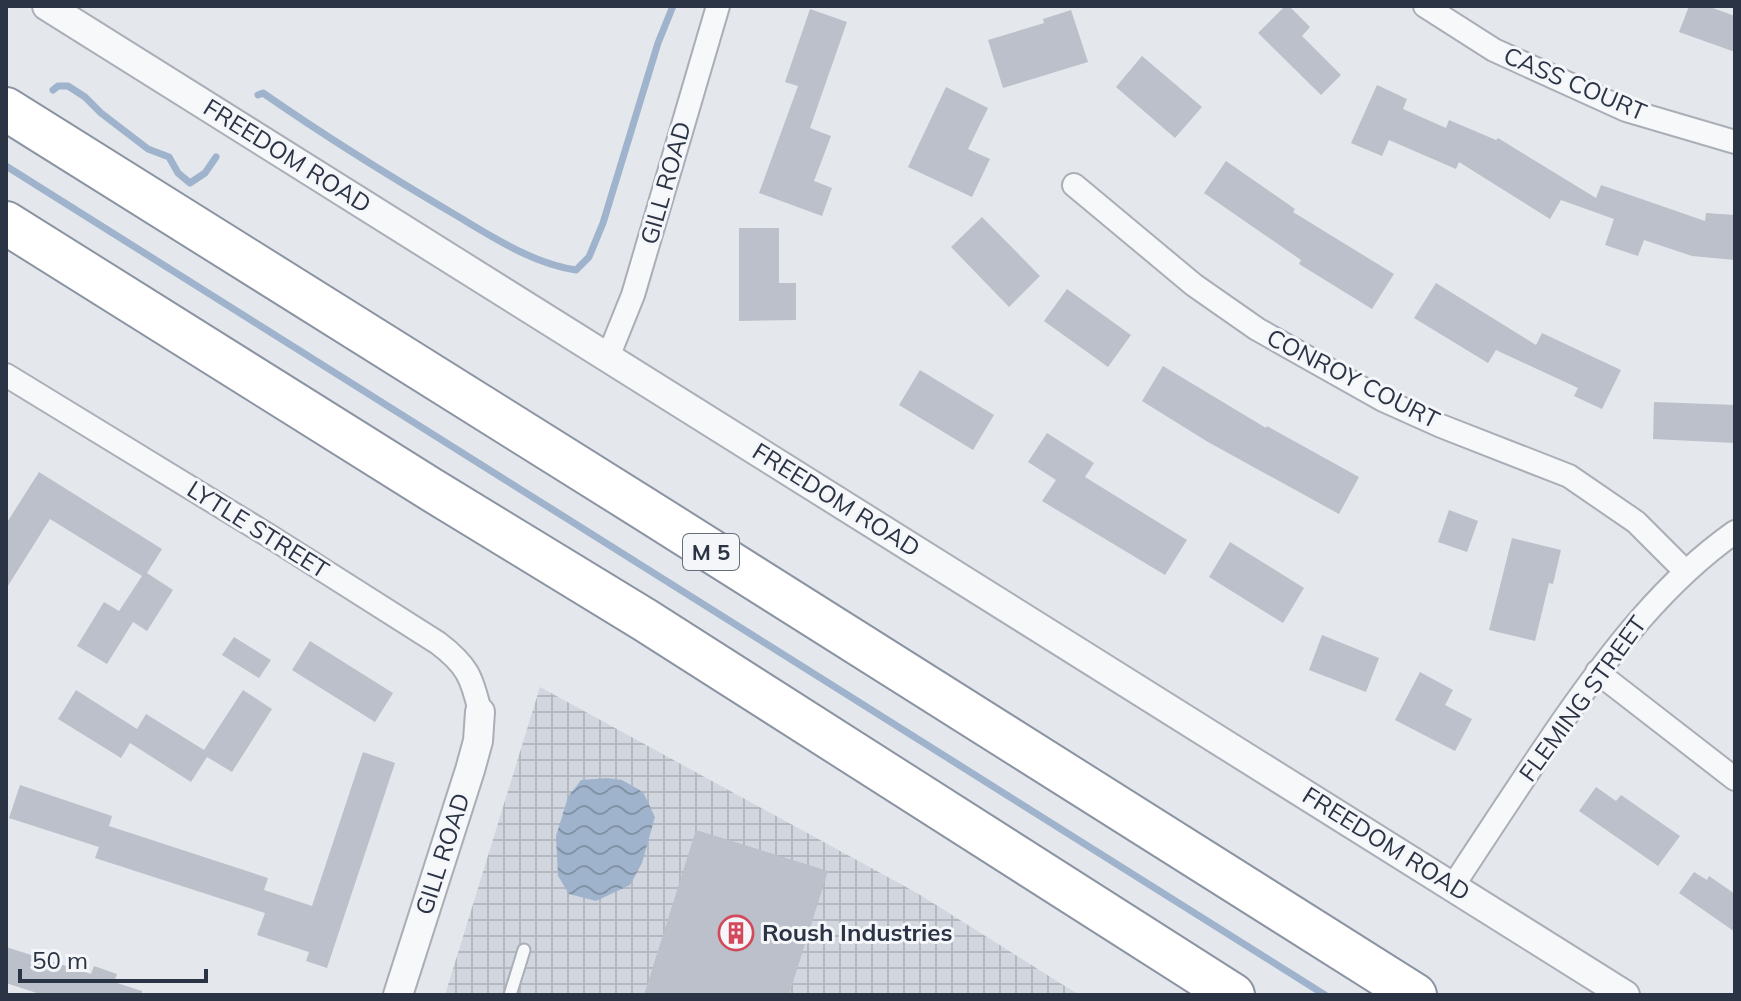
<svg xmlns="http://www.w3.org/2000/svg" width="1741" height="1001" font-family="Mulish,sans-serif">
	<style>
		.industrial { fill: url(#industrial-grid) }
		.water { fill: url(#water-waves) }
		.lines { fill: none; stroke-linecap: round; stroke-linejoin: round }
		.stream { stroke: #9fb4cc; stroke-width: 7 }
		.building { fill: #bbc0ca }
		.service-casing { stroke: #a9aeb7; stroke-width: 15 }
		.minor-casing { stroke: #a9aeb7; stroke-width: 26 }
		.tertiary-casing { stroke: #a9aeb7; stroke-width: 32 }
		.motorway-casing { stroke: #8b94a3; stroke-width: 46 }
		.service { stroke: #f7f8fa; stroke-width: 11 }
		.minor { stroke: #f7f8fa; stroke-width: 22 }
		.tertiary { stroke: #f7f8fa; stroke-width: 28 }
		.motorway { stroke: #fff; stroke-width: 42 }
		.labels { text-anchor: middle; stroke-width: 6; stroke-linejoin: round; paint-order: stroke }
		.shield { fill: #f4f6f9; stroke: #676e7b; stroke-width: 2 }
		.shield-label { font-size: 22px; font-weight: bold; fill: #2b3445 }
		.street-label { font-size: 24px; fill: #2b3445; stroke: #f4f6f9 }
		.poi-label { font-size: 24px; font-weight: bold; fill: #2b3445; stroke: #f4f6f9; text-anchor: start }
	</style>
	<defs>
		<pattern id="industrial-grid" width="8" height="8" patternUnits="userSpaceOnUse" patternTransform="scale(2)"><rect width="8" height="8" fill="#d2d6de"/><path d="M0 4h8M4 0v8" fill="none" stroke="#b4b8c0"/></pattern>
		<pattern id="water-waves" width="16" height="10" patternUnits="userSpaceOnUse" patternTransform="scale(2)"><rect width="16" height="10" fill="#9fb4cc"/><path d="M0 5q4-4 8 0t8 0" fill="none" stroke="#8293a7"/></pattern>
	</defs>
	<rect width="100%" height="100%" fill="#e4e7ec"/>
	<path class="industrial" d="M540,687l377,206 162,102h-634z"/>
	<path class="water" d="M607,778l15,2 21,12 12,25 -13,46 -12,22 -34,16 -27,-7 -11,-18 -2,-40 12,-39 13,-17z"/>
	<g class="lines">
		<path class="stream" d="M53,90l5,-4h10l17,11 16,16 47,36 21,8 9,16 12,10 15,-10 11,-16
			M258,95l5,-2c62,43 126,83 191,121 39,23 77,49 122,56l13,-13 14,-34 55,-180 15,-37
			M6,166l1319,829"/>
	</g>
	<path class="building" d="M1285,6h4l21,21 -8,9 39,39 -20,20 -63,-62z
		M1689,6h18l28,10v36l-56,-20z
		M810,9l37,13 -37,106 21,8 -17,45 18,7 -10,28 -63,-23 39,-107 -13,-4z
		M1071,10l17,52 -85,26 -15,-48 56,-17 -1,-4z
		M1142,56l60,51 -27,31 -59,-51z
		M1377,85l30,14 -4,10 43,19 3,-8 47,20 2,-2 98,60 5,-13 104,36 1,-8 29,2v45l-43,-4 -48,-16 -6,16 -33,-11 9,-26 -53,-19 -11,19 -91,-57 -3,7 -67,-29 -7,16 -31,-13z
		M946,87l42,21 -20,41 22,10 -18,38 -64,-30z
		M1226,161l69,48 -2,3 101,62 -22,35 -73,-45 2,-4 -97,-67z
		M982,217l58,59 -31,31 -58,-60z
		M739,228h40v55h17v37l-57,1z
		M1436,283l100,62 6,-12 79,37 -19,39 -28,-13 4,-8 -82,-38 -8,13 -74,-45z
		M1067,289l64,46 -23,32 -64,-46z
		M1163,366l103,62 1,-2 92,51 -20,37 -131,-72 -66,-41z
		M920,370l74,45 -21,35 -74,-45z
		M1654,402l81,3v38l-82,-4z
		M1047,433l47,30 -9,14 102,63 -22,35 -123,-74 14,-21 -28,-18z
		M39,472l123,77 -15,24 26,17 -26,41 -14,-9 -26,42 -30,-18 27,-44 15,9 23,-35 -92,-57 -44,70v-65z
		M1449,510l29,11 -11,31 -29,-10z
		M1512,538l49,12 -8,34 -4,-1 -14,58 -46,-11z
		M1230,542l74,46 -21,35 -74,-46z
		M1322,635l57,23 -13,34 -57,-22z
		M234,637l37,23 -12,18 -37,-23z
		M310,641l83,52 -18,29 -83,-52z
		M1420,672l33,18 -8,15 27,14 -17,32 -60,-31z
		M76,690l61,39 9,-15 58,36 39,-60 29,19 -40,63 -25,-15 -16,25 -61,-39 -9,15 -63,-39z
		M363,752l32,11 -68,205 -21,-7 3,-9 -52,-17 8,-22 -170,-55 4,-11 -90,-29 11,-33 92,31 -3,10 159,52 -4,12 48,16z
		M1596,787l20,14 5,-6 59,41 -22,30 -79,-55z
		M696,830l132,41 -39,124h-145z
		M1694,872l13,8 2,-4 26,18v38l-56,-39z
		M6,947l85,27 3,-8 23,8 -3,8 28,9v4h-99l-37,-12z"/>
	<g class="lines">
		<g class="service-casing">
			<path id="service" d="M510,995l14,-45"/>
		</g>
		<g class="minor-casing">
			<path id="minor" d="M1425,6l69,44 132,60 109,32
				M1074,185l120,100 63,44 126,71 58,26 128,50 67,46 50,50
				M608,357l25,-62 85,-289
				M6,375l265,162 167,106c29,22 34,34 42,69
				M1597,672l138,107
				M1453,886c36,-55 72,-110 109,-164 49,-70 102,-140 173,-190"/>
		</g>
		<g class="tertiary-casing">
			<path id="tertiary" d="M47,6l1578,989
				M398,995l72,-225 8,-29 2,-29"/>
		</g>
		<g class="motorway-casing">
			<path id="motorway" d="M6,109c471,293 940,590 1409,886
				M6,223l426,267 213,130 588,375"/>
		</g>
		<use href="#service" class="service"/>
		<use href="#minor" class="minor"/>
		<use href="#tertiary" class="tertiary"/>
		<use href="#motorway" class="motorway"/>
	</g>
	<defs>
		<g id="building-ring" transform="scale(1.8)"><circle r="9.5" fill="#f4f6f9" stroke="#d1495b" stroke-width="1.5"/><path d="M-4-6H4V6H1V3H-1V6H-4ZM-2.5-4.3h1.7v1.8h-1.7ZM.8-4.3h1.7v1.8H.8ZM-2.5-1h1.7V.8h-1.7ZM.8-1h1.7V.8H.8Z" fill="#d1495b"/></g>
	</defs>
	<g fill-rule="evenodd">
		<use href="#building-ring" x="736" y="933"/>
	</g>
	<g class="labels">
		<rect class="shield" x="683" y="534" width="56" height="36" rx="6"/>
		<g class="shield-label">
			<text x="711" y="560">M 5</text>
		</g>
		<g class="street-label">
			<text transform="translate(1575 84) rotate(23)" y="8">CASS COURT</text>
			<text transform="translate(287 156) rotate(32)" y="8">FREEDOM ROAD</text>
			<text transform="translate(666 183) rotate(-74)" y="8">GILL ROAD</text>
			<text transform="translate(1353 379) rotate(27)" y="8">CONROY COURT</text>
			<text transform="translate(836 500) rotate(32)" y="8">FREEDOM ROAD</text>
			<text transform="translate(258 530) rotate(32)" y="8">LYTLE STREET</text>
			<text transform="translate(1583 699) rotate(-54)" y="8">FLEMING STREET</text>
			<text transform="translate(1386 844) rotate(32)" y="8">FREEDOM ROAD</text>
			<text transform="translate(443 854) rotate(-72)" y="8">GILL ROAD</text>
		</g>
		<g class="poi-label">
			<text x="762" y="941">Roush Industries</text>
		</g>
	</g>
	<rect width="1741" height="1001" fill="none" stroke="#2b3445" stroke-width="16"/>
	<path d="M20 969v12h186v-12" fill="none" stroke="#2b3445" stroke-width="4"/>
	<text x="32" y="969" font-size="24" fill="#2b3445" stroke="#f4f6f9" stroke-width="6" paint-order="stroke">50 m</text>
</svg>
